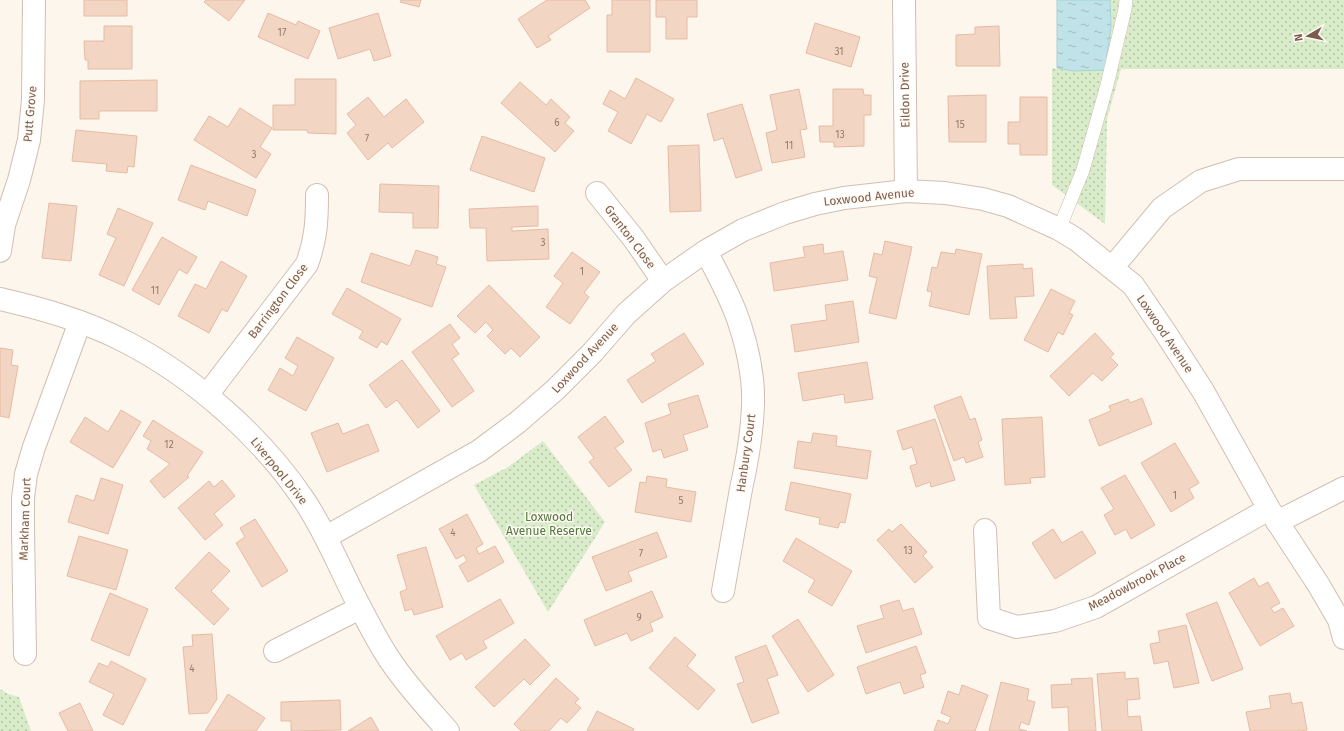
<svg xmlns="http://www.w3.org/2000/svg" width="1344" height="731" font-family="'Fira Sans',sans-serif">
	<style>
		.grass { fill: url(#grass-dots) }
		.water { fill: url(#water-ripples); stroke: #a5d3da }
		.building { fill: #f3d5c3; stroke: #e6bba3 }
		.lines { fill: none; stroke-linecap: round; stroke-linejoin: round }
		.service-casing { stroke: #d1beb0; stroke-width: 14 }
		.minor-casing { stroke: #d1beb0; stroke-width: 24 }
		.service { stroke: #fff; stroke-width: 13 }
		.minor { stroke: #fff; stroke-width: 22 }
		.labels { text-anchor: middle; stroke-width: 3; stroke-linejoin: round; paint-order: stroke }
		.number-label { font-size: 10px; fill: #987a6a }
		.street-label { font-size: 12px; fill: #7a5c4d; stroke: #fffaf3 }
		.park-label { font-size: 12px; fill: #537a41; stroke: #fffaf3 }
	</style>
	<defs>
		<pattern id="grass-dots" width="8" height="8" patternUnits="userSpaceOnUse"><rect width="8" height="8" fill="#d8ecc9"/><path d="M2 2h.1M6 6h.1" fill="none" stroke="#b4c2a5" stroke-width="1.8" stroke-linecap="round"/></pattern>
		<pattern id="water-ripples" width="26" height="14" patternUnits="userSpaceOnUse"><rect width="26" height="14" fill="#bfe3e8"/><path d="M2 4q2-2 4 0t4 0M15 11q2-2 4 0t4 0" fill="none" stroke="#a0bbbe"/></pattern>
	</defs>
	<rect width="100%" height="100%" fill="#fdf6ec"/>
	<path class="grass" d="M1110,0h234v69h-223l-14,50 -2,105 -53,-39v-117l21,3 38,-45z
		M543,441l62,81 -57,90 -74,-127 34,-18z
		M0,689l8,5 11,3 12,34h-31z"/>
	<path class="water" d="M1057,0h53l1,26 -6,44 -32,1 -16,-3z"/>
	<path class="building" d="M84,0h43v16h-43z
		M206,0h39l-16,21 -25,-19z
		M401,0h20l-2,7 -19,-5z
		M547,0h38l5,8 -42,28 3,4 -14,8 -19,-29z
		M612,0h38v52h-43v-37h5z
		M656,0h41v17h-10v22h-21v-22h-10z
		M268,13l28,12 2,-4 22,10 -12,28 -50,-22z
		M378,13l13,43 -17,5 -4,-12 -32,10 -9,-31z
		M815,23l45,14 -9,30 -45,-14z
		M104,26h28v43h-44v-9h-3l-1,-19h20z
		M999,26l1,40h-44v-31l19,-1v-7z
		M636,78l38,21 -13,23 -14,-8 -16,30 -23,-13 10,-19 -15,-8 7,-14 15,9z
		M295,79h41v55l-28,-1 -1,-3h-34v-25h22z
		M157,80v31h-58v8h-19v-38z
		M520,82l26,23 5,-6 19,18 -5,6 9,8 -19,21 -54,-49z
		M799,89l8,40 -7,1 5,27 -33,6 -6,-30 11,-3 -7,-35z
		M833,89h30l1,6h7v20h-7v31l-30,1v-5h-14l-1,-16h14z
		M986,95v47h-37l-1,-46z
		M368,97l16,20 22,-18 18,23 -32,26 -4,-5 -20,17 -21,-27 9,-8 -9,-11z
		M1020,97h27v58h-27v-11h-12v-22h12z
		M742,104l20,66 -26,8 -13,-40 -9,3 -7,-27z
		M240,108l32,20 -12,19 11,7 -15,24 -62,-38 15,-24 19,11z
		M76,130l61,6 -3,31 -6,-1 -1,7 -21,-2 1,-7 -35,-3z
		M482,136l63,22 -11,34 -64,-22z
		M699,145l2,66 -31,1 -2,-66z
		M191,165l65,25 -9,26 -39,-15 -3,9 -27,-10z
		M380,184l59,2 -1,42h-25v-15l-34,-1z
		M49,203l28,3 -6,55 -29,-3z
		M538,206v20l-26,1v4l36,-2 1,30 -62,2 -1,-33h-16l-1,-19z
		M118,208l35,15 -29,63 -25,-11 17,-37 -9,-4z
		M162,237l35,20 -10,17 -8,-5 -20,36 -27,-15z
		M885,241l27,6 -16,72 -27,-6 8,-35 -8,-2 5,-23 8,2z
		M823,244l1,10 19,-3 5,29 -74,11 -4,-28 35,-6 -2,-10z
		M956,249l26,5 -13,61 -40,-9 3,-14 -5,-1 5,-24 5,1 4,-16 14,2z
		M416,250l22,7 -2,7 10,3 -14,40 -71,-25 10,-29 39,13z
		M572,252l28,20 -16,21 5,4 -19,27 -24,-17 17,-24 -9,-7z
		M221,261l26,15 -20,36 -5,-3 -13,24 -31,-17 17,-32 11,5z
		M1023,264v5l9,-1 2,28 -19,1 2,21 -27,1 -3,-53z
		M489,285l51,52 -20,20 -9,-9 -6,6 -18,-18 6,-6 -7,-8 -11,11 -18,-17z
		M347,288l54,31 -14,26 -6,-4 -4,7 -18,-10 4,-7 -31,-17z
		M1051,289l24,12 -6,12 4,2 -10,20 -5,-3 -10,20 -24,-12z
		M853,301l6,41 -64,10 -4,-27 36,-5 -2,-15z
		M450,324l10,14 -8,6 7,10 -7,5 22,32 -22,16 -40,-55z
		M684,333l20,31 -62,39 -15,-23 29,-19 -5,-7z
		M1095,333l19,21 -4,3 8,8 -16,16 -9,-8 -24,23 -19,-20z
		M297,337l37,21 -28,53 -38,-21 12,-22 13,8 5,-10 -13,-8z
		M0,348l13,2 -2,15 7,1 -9,52 -9,-2z
		M402,360l38,51 -22,17 -21,-28 -11,8 -17,-23z
		M867,362l6,37 -28,4 -1,-9 -41,7 -5,-28z
		M698,395l10,32 -25,8 5,15 -24,8 -3,-9 -8,3 -8,-29 26,-9 -3,-10z
		M961,396l9,24 5,-2 7,22 -4,2 5,15 -17,6 -2,-6 -10,4 -20,-55z
		M1142,398l10,26 -53,22 -10,-26 22,-9 -2,-5 19,-7 2,4z
		M121,410l20,12 -28,46 -43,-26 15,-25 23,15z
		M605,416l19,26 -9,6 17,22 -23,17 -20,-25 5,-4 -16,-21z
		M1042,417l3,60 -15,1 1,5 -26,2 -3,-66z
		M935,419l20,61 -24,7 -1,-5 -14,5 -6,-21 7,-2 -5,-17 -9,3 -6,-19z
		M153,420l50,32 -16,24 2,1 -25,21 -14,-17 20,-17 -23,-15 4,-8 -8,-5z
		M338,423l5,11 25,-10 11,27 -52,21 -16,-39z
		M813,433l24,3 -1,10 35,5 -4,28 -73,-11 4,-27 13,2z
		M1175,443l24,40 -10,6 5,9 -23,14 -30,-49z
		M1125,475l30,50 -24,14 -5,-10 -11,6 -11,-20 10,-6 -13,-21z
		M647,476l20,3 -1,8 30,5 -5,30 -56,-10 5,-30 6,1z
		M101,478l22,7 -15,49 -40,-12 8,-27 18,6z
		M222,480l13,16 -21,18 9,11 -18,15 -27,-32 31,-27 5,6z
		M791,482l60,12 -6,29 -5,-1 -2,6 -19,-4 1,-6 -35,-8z
		M467,514l16,30 -7,4 3,6 16,-8 9,16 -36,20 -9,-16 8,-5 -3,-6 -8,4 -17,-30z
		M255,519l33,52 -26,16 -26,-44 9,-6 -5,-9z
		M901,524l26,28 -4,4 10,11 -18,16 -38,-43 12,-11 3,3z
		M1053,529l9,14 20,-12 14,22 -41,26 -23,-36z
		M657,532l10,25 -39,15 4,9 -26,10 -14,-34z
		M79,536l49,14 -12,40 -49,-14z
		M796,538l56,33 -20,35 -24,-14 7,-12 -32,-19z
		M426,547l17,60 -29,8 -2,-6 -7,2 -5,-19 7,-3 -10,-34z
		M209,552l21,19 -19,20 18,18 -15,16 -39,-37z
		M1254,578l5,9 9,-5 12,21 -9,5 3,5 9,-5 11,18 -34,20 -31,-53z
		M652,591l11,26 -13,6 3,8 -22,10 -4,-8 -32,13 -11,-26z
		M110,593l38,16 -19,47 -38,-16z
		M500,599l14,24 -31,18 4,7 -21,12 -4,-7 -12,7 -14,-24z
		M899,600l4,11 10,-3 9,26 -56,19 -9,-27 27,-8 -4,-12z
		M1217,602l26,67 -31,12 -26,-67z
		M798,619l36,56 -26,17 -36,-56z
		M1186,625l13,58 -25,5 -6,-27 -14,3 -4,-20 10,-2 -2,-11z
		M212,634l5,65 -9,14 -19,1 -6,-67 10,-1 -1,-11z
		M675,637l21,18 -9,11 28,24 -17,20 -49,-42z
		M525,639l25,26 -20,20 -6,-6 -30,28 -19,-20z
		M766,645l12,30 -11,4 12,34 -27,10 -15,-39 7,-2 -9,-25z
		M916,646l10,27 -6,2 4,12 -20,7 -4,-12 -34,12 -9,-27z
		M111,661l35,18 -23,46 -20,-10 11,-21 -25,-12 10,-19 9,4z
		M1125,672v7l13,-1 2,21 -13,1 1,17 12,-1 2,15h-40l-5,-57z
		M556,678l23,21 -4,4 6,5 -14,15 -6,-5 -12,13h-28l-7,-7z
		M1092,678l4,53h-27l-1,-24 -16,1 -1,-23 21,-1 -1,-5z
		M1001,682l28,7 -2,11 8,2 -6,23 -8,-3 -2,7 8,2h-38z
		M962,685l26,10 -13,36h-41l4,-11 10,4 3,-7 -10,-4 7,-22 11,4z
		M1290,693l2,11 10,-2 5,28 -7,1h-50l-4,-19 25,-4 -2,-12z
		M228,694l37,24 -9,13h-51z
		M340,700l1,30 -50,1v-10h-10v-19z
		M80,703l13,28h-25l-9,-18z
		M597,711l37,18 -1,2h-46z
		M371,717l8,14h-31z"/>
	<g class="lines">
		<g class="service-casing">
			<path id="service" d="M1059,229l24,-59 24,-85 18,-76 1,-9"/>
		</g>
		<g class="minor-casing">
			<path id="minor" d="M904,0l2,191
				M597,193l37,46 29,42
				M0,251l4,-26 15,-45 10,-40 4,-40 1,-100
				M706,251c12,24 26,48 34,74 8,25 14,54 13,80 -1,29 -6,57 -12,84 -6,34 -12,68 -18,102
				M1112,268l50,-60 39,-27 38,-12h105
				M0,299c43,10 86,22 126,43 68,35 136,95 178,158 23,34 37,72 56,107 10,19 20,39 32,56 17,25 37,46 56,68
				M207,395l100,-131c9,-25 10,-43 10,-69
				M1277,522l67,-34
				M985,530l4,88 28,9 38,-6 41,-14 173,-98
				M326,537l153,-86 39,-29 37,-32 38,-38 33,-38 37,-33 43,-30 37,-21 42,-17 30,-9 29,-6 62,-7 39,2 38,6 25,7 51,23 18,11 56,45 34,50 36,56 66,118 49,75 21,36 5,18
				M275,651l85,-43
				M25,654l-2,-126v-30l3,-24 8,-27 46,-125"/>
		</g>
		<use href="#service" class="service"/>
		<use href="#minor" class="minor"/>
	</g>
	<g class="labels">
		<g class="number-label">
			<text x="282" y="36">17</text>
			<text x="839" y="55">31</text>
			<text x="557" y="126">6</text>
			<text x="960" y="128">15</text>
			<text x="840" y="138">13</text>
			<text x="367" y="142">7</text>
			<text x="789" y="149">11</text>
			<text x="254" y="158">3</text>
			<text x="543" y="246">3</text>
			<text x="582" y="275">1</text>
			<text x="155" y="294">11</text>
			<text x="169" y="448">12</text>
			<text x="1175" y="499">1</text>
			<text x="681" y="504">5</text>
			<text x="453" y="536">4</text>
			<text x="908" y="554">13</text>
			<text x="641" y="557">7</text>
			<text x="639" y="621">9</text>
			<text x="192" y="672">4</text>
		</g>
		<g class="street-label">
			<text transform="translate(905 95) rotate(-91)" y="4">Eildon Drive</text>
			<text transform="translate(30 114) rotate(-85)" y="4">Putt Grove</text>
			<text transform="translate(869 197) rotate(-6)" y="4">Loxwood Avenue</text>
			<text transform="translate(630 237) rotate(53)" y="4">Granton Close</text>
			<text transform="translate(278 301) rotate(-53)" y="4">Barrington Close</text>
			<text transform="translate(1165 334) rotate(56)" y="4">Loxwood Avenue</text>
			<text transform="translate(585 358) rotate(-47)" y="4">Loxwood Avenue</text>
			<text transform="translate(746 453) rotate(-82)" y="4">Hanbury Court</text>
			<text transform="translate(279 471) rotate(51)" y="4">Liverpool Drive</text>
			<text transform="translate(25 519) rotate(-88)" y="4">Markham Court</text>
			<text transform="translate(1137 582) rotate(-28)" y="4">Meadowbrook Place</text>
		</g>
		<g class="park-label">
			<text x="549" y="521">Loxwood<tspan x="549" dy="14">Avenue Reserve</tspan></text>
		</g>
	</g>
	<g transform="translate(1308 36) rotate(261)" stroke="#fffaf3" stroke-width="3" paint-order="stroke">
	<path d="M0-3L7 15L0 10L-7 15Z" fill="#7a5c4d"/>
	<text y="-6" font-size="11" font-weight="bold" text-anchor="middle" fill="#7a5c4d">N</text>
	</g>
</svg>
